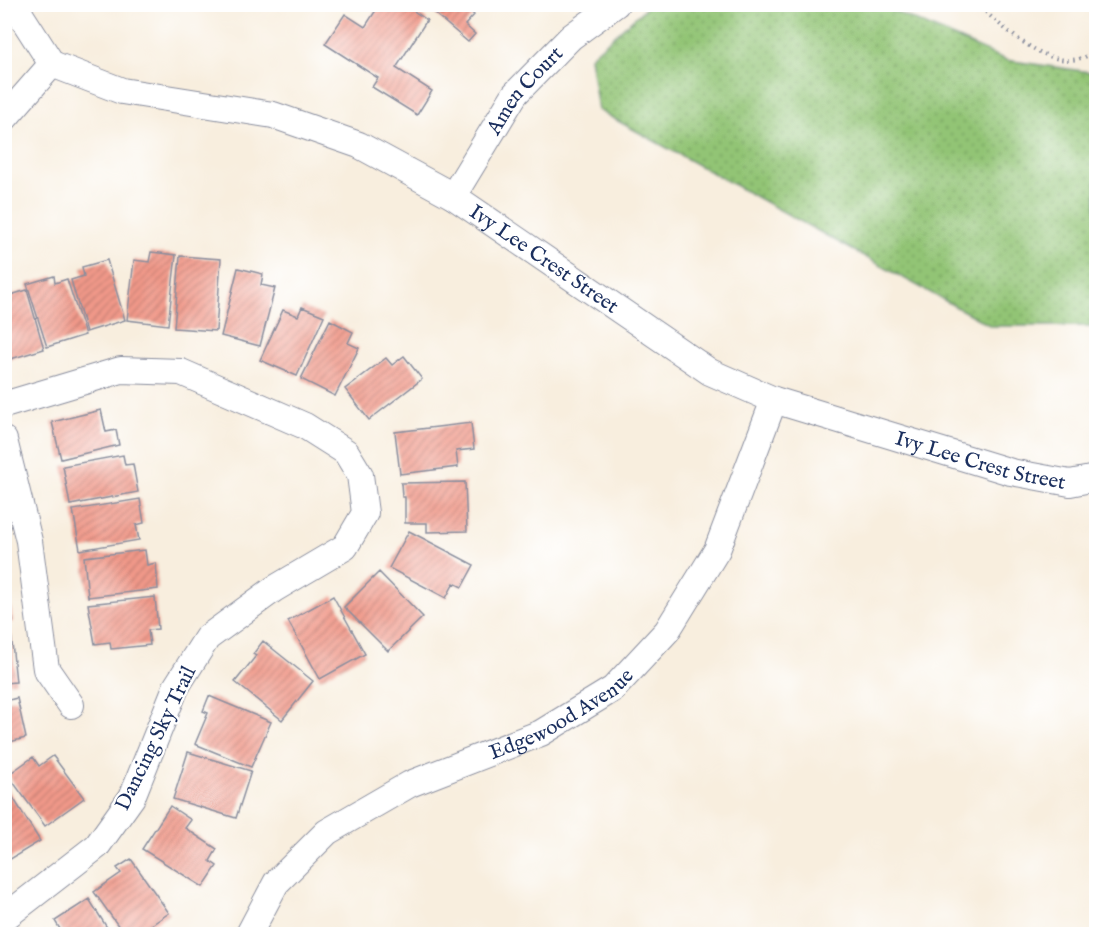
<svg xmlns="http://www.w3.org/2000/svg" width="1101" height="939" font-family="'IM FELL English',serif">
	<style>
		.grass { fill: url(#grass-dots); stroke: #567a69; stroke-width: 1.5 }
		.building { fill: url(#building-hatch) }
		.lines { fill: none; stroke-linecap: round; stroke-linejoin: round }
		.minor-casing { stroke: #8a8e9e; stroke-width: 28 }
		.path { stroke: #8a8e9e; stroke-width: 4; stroke-dasharray: 1.5 4.5; stroke-linecap: butt }
		.minor { stroke: #fff; stroke-width: 26 }
		.labels { text-anchor: middle; stroke-width: 4.5; stroke-linejoin: round; paint-order: stroke }
		.street-label { font-size: 21px; fill: #1b2f5e; stroke: #fff }
	</style>
	<defs>
		<pattern id="grass-dots" width="8" height="8" patternUnits="userSpaceOnUse" patternTransform="scale(1.5)"><rect width="8" height="8" fill="#92c474"/><path d="M2 2h.1M6 6h.1" fill="none" stroke="#76a062" stroke-width="1.8" stroke-linecap="round"/></pattern>
		<pattern id="building-hatch" width="6" height="6" patternUnits="userSpaceOnUse" patternTransform="scale(1.5)"><rect width="6" height="6" fill="#f19989"/><path d="M-1 1l2-2M0 6l6-6M5 7l2-2" fill="none" stroke="#c27d73"/></pattern>
	</defs>
	<rect width="100%" height="100%" fill="#fff"/>
	<filter id="ink" filterUnits="userSpaceOnUse"><feTurbulence type="fractalNoise" baseFrequency=".0167" numOctaves="2"/><feDisplacementMap in="SourceGraphic" scale="12" xChannelSelector="R" yChannelSelector="G"/><feConvolveMatrix kernelMatrix="1 2 1 2 8 2 1 2 1" color-interpolation-filters="sRGB"/></filter>
	<filter id="wash" filterUnits="userSpaceOnUse"><feTurbulence type="fractalNoise" baseFrequency=".008" numOctaves="4" result="noise"/><feDisplacementMap in="SourceGraphic" scale="24" xChannelSelector="R" yChannelSelector="G"/><feGaussianBlur stdDeviation="1.35" result="paint"/><feColorMatrix in="noise" values="0 0 0 0 0 0 0 0 0 0 0 0 0 0 0 0 0 1.4 0 .05"/><feComposite in="paint" operator="in"/></filter>
	<g filter="url(#wash)">
		<rect width="100%" height="100%" fill="#f8eede"/>
		<path class="grass" d="M878,4l128,56 90,13v253h-105l-393,-216 -8,-53 59,-52z"/>
		<g id="blocks">
			<path class="building" d="M380,4h23l24,16 -31,48 36,23 -15,24 -45,-28 6,-9 -53,-34 20,-30 20,13z
				M432,4h46l-7,8 3,3 -9,10 10,9 -7,8 -35,-30 4,-3z
				M151,252l25,3 -8,70 -41,-5 7,-60 15,2z
				M180,256l41,3 -5,72 -42,-3z
				M107,260l18,60 -39,12 -15,-52 13,-4 -2,-9z
				M238,268l25,6 -2,11 14,3 -15,58 -39,-10z
				M54,276l1,7 12,-4 18,56 -38,12 -20,-63z
				M27,290l17,59 -40,12v-64z
				M302,307l22,9 -27,60 -37,-16 23,-50 15,6z
				M330,320l23,12 -5,11 11,5 -24,48 -34,-17z
				M404,356l18,23 -53,41 -24,-31 41,-31 6,7z
				M101,410l5,22 10,-2 3,15 -58,14 -9,-37z
				M471,423l3,26 -18,2 2,16 -58,7 -5,-42z
				M123,455l2,10 8,-1 5,28 -68,13 -7,-39z
				M465,482l2,49 -40,1v-9h-22v-26h-3l-1,-14z
				M140,499l4,24 -8,2 3,15 -59,10 -7,-40z
				M409,531l65,34 -12,22 -8,-4 -8,15 -57,-30z
				M145,550l2,15 9,-2 2,26 -70,8 -4,-40z
				M379,572l44,45 -35,34 -44,-44z
				M4,584h3l6,38 -9,1z
				M333,596l32,58 -45,25 -32,-58z
				M155,597l3,32 -10,1 2,15 -39,4 -1,-7 -15,2 -7,-40z
				M11,633l5,49 -12,1v-49z
				M263,641l50,40 -31,39 -47,-38 21,-26 -3,-2z
				M209,696l62,26 -20,45 -56,-23 13,-31 -5,-2z
				M17,698l9,40 -21,5v-42z
				M188,752l63,19 -15,47 -63,-19z
				M53,756l31,42 -39,28 -37,-51 25,-18 6,9z
				M4,783l36,58 -36,22z
				M170,806l21,14 -6,8 32,21 -7,12 7,5 -14,21 -61,-38z
				M131,859l38,54 -31,21h-14l-30,-42 27,-19 -4,-5z
				M89,899l22,35h-48l-8,-13z"/>
		</g>
	</g>
	<g filter="url(#ink)">
		<use href="#blocks" fill-opacity="0" stroke="#8a8e9e" stroke-width="1.5"/>
		<g class="lines">
			<g class="minor-casing">
				<g id="minor">
					<path id="s1" d="M19,4l1,10 32,50 70,27 151,24 86,30 94,51 257,176 64,28 237,72 59,11 26,-5"/>
					<path d="M4,119l48,-55"/>
					<path id="s2" d="M453,196l62,-102 56,-57 45,-33"/>
					<path d="M4,405l117,-35 60,2 124,54 41,26 14,23 5,38 -20,34 -71,42 -67,49 -31,49 -44,110 -35,49 -93,72"/>
					<path d="M4,440l25,101 17,128 25,36"/>
					<path id="s3" d="M249,934l27,-51 51,-51 83,-48 131,-51 72,-44 54,-58 50,-81 57,-150"/>
				</g>
			</g>
			<path class="path" d="M977,4c23,21 70,66 104,54 6,-1 11,-6 15,-10"/>
			<use href="#minor" class="minor"/>
		</g>
	</g>
	<g class="labels">
		<g class="street-label">
			<text dy="7" stroke="none"><textPath href="#s2" startOffset="128">Amen Court</textPath></text>
			<text dy="7" stroke="none"><textPath href="#s1" startOffset="606">Ivy Lee Crest Street</textPath></text>
			<text dy="7" stroke="none"><textPath href="#s1" startOffset="1092">Ivy Lee Crest Street</textPath></text>
			<text dy="7" stroke="none"><textPath href="#s3" startOffset="393">Edgewood Avenue</textPath></text>
			<text transform="translate(155 738) rotate(-64)" y="7">Dancing Sky Trail</text>
		</g>
	</g>
	<rect width="1101" height="939" fill="none" stroke="#fff" stroke-width="24"/>
</svg>
